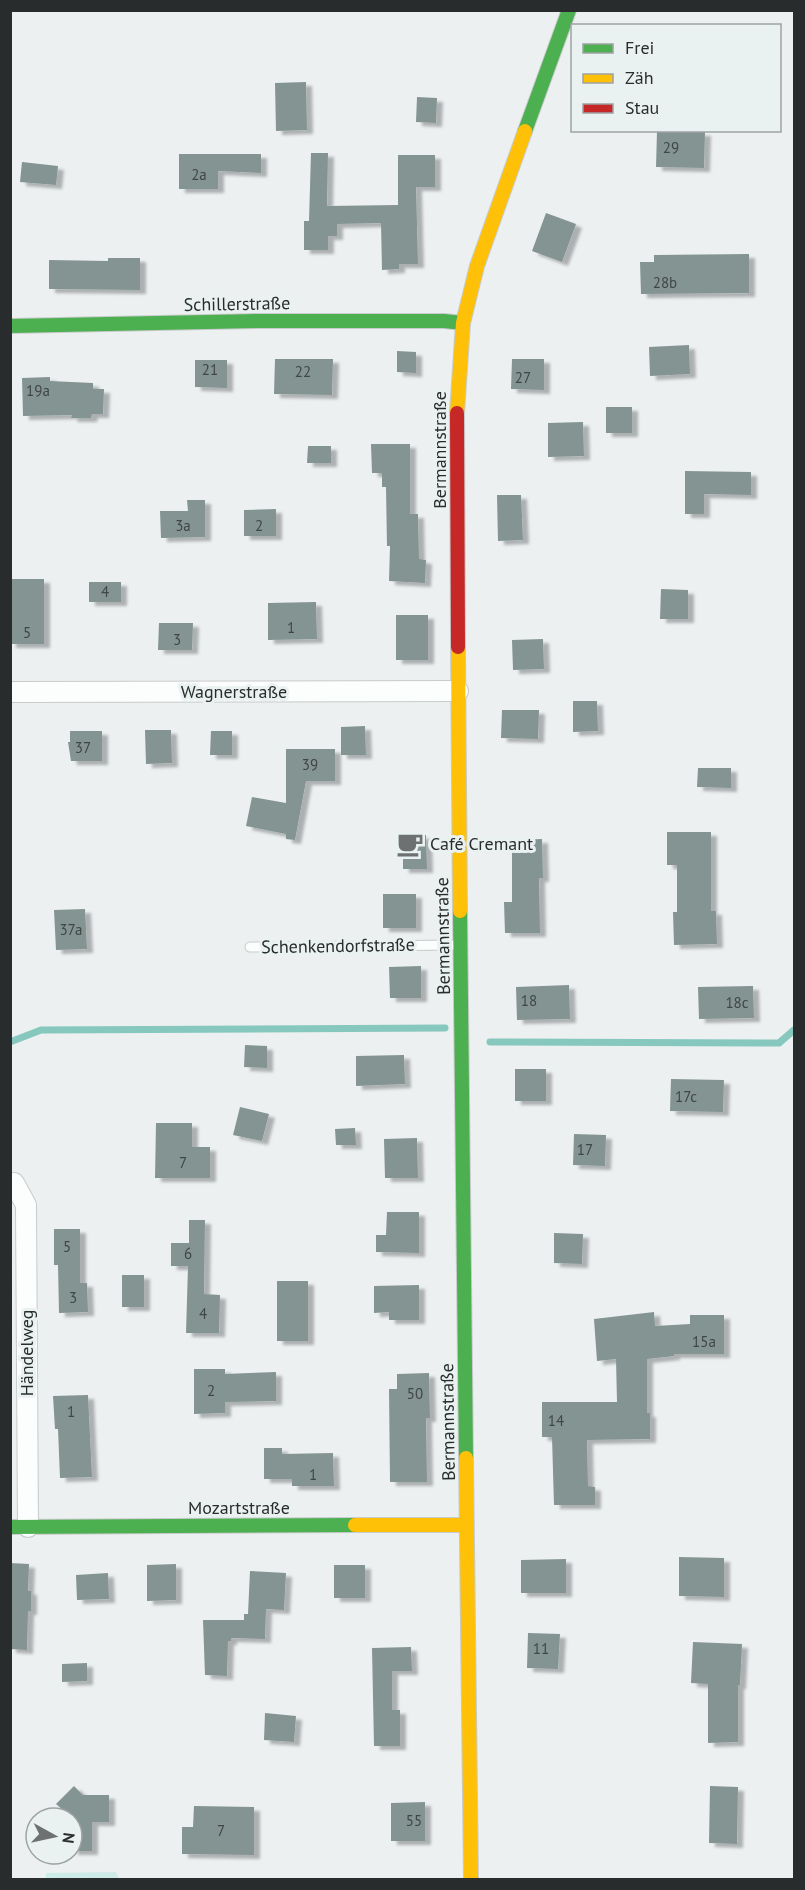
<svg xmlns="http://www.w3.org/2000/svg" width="805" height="1890" font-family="'PT Sans',sans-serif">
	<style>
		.green { fill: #cdece7 }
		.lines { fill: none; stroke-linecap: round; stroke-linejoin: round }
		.stream { stroke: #86c7be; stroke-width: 7 }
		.building { fill: #849492; filter: url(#shadow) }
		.lane-casing { stroke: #c8cbcb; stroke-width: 11 }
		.street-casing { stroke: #c8cbcb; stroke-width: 22 }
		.fast-casing { stroke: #c8cbcb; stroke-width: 16 }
		.slow-casing { stroke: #c8cbcb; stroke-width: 16 }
		.jam-casing { stroke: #c8cbcb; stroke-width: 16 }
		.lane { stroke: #fcfdfd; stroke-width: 9 }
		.street { stroke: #fcfdfd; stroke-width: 20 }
		.fast { stroke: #4caf50; stroke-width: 14 }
		.slow { stroke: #ffc107; stroke-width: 14 }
		.jam { stroke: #c62828; stroke-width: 14 }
		.labels { text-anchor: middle; stroke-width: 6; stroke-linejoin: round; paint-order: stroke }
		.number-label { font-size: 15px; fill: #404646 }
		.street-label { font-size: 18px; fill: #292c2c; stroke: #eaf2f1 }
		.poi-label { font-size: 18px; fill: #292c2c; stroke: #eaf2f1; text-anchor: start }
	</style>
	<defs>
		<filter id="shadow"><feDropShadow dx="6" dy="4" stdDeviation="1.5" flood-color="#0004"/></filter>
	</defs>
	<rect width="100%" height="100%" fill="#ecf0f0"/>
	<path class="green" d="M116,1872l3,7h-73v-6z"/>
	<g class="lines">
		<path class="stream" d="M10,1042l31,-12 404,-2
			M490,1042l289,1 15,-13"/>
	</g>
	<path class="building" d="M306,82l1,48 -31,1 -1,-48z
		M417,97l20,1 -1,25 -20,-1z
		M657,131l48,1 -1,36 -48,-1z
		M311,153h17l-1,53 71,-1v-50h37v32h-19l2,77h-19v5l-17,1 -1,-47 -44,1v12h-9v14h-24v-29h5z
		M179,154h82v19l-43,-2v18h-39z
		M22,162l36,4 -2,19 -36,-3z
		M546,213l30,11 -14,38 -30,-11z
		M749,254v39l-108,1 -1,-32h14v-7z
		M108,258h32v32l-91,-1v-29l59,1z
		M689,345l1,29 -40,2 -1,-29z
		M397,351l19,1v21l-19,-1z
		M275,359h58l-1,36 -58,-1z
		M512,359h32v31l-33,-1z
		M195,360h32v28l-32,-1z
		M50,377v4l43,2v6h11l-1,25h-11l-1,4h-20l1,-3 -49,1 -1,-38z
		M606,407h26v26h-26z
		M583,422l1,34 -36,1v-34z
		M371,444h39v70h8l1,45 7,1 -1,23 -36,-2 1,-35h-3l-1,-59h-4v-14h-10z
		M308,446h23v17h-24z
		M685,471l66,1v23l-47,-1v20h-19z
		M497,495h24l2,45 -25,1z
		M187,500h18v37l-44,1 -1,-27h28z
		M276,509v27h-32v-26z
		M10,579h34v65h-34z
		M89,582h32v20h-32z
		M661,589l27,1v29h-28z
		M316,602l1,37 -49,1v-37z
		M396,615h32v45h-32z
		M159,623h34l-1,27h-34z
		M543,639l1,30 -31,1 -1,-30z
		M573,701h24l1,30 -25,1z
		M502,710h37l-1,29 -37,-1z
		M365,726l1,29h-25v-28z
		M145,730h26l1,33 -26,1z
		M70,731h32v30h-31l-3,-19h2z
		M211,731h21v24h-22z
		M286,749h49v32h-29l-11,59 -9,-1v-5l-40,-8 6,-29 34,6z
		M698,768h33v20l-34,-1z
		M667,832h44v79h5l1,33 -43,1 -1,-33h4v-47h-10z
		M403,835h23l1,34h-24z
		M542,839l1,39h-4l1,55h-35l-1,-31h8v-62z
		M383,894h33v34h-33z
		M85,909l2,40 -31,1 -2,-40z
		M421,966v32h-31l-1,-31z
		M569,985l1,34 -53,1 -1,-33z
		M753,986l1,32 -55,1 -1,-32z
		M245,1045l22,1v22l-23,-1z
		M404,1055l1,29 -49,2v-30z
		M515,1069h31v32h-31z
		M671,1079l53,1 -1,32 -53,-1z
		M240,1107l29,7 -7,27 -29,-6z
		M156,1123h36v24h18v31h-55z
		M355,1128l1,17h-20l-1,-16z
		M574,1134l32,1 -1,31 -32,-1z
		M417,1138l1,40h-33l-1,-39z
		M387,1212h32v41l-43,-1v-17h10z
		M189,1220h16l-1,74 16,1 -1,38h-33l2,-67h-17v-23h18z
		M54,1229h26v54h7l1,29 -29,1 -1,-48h-4z
		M554,1233l29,1 -1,30 -28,-1z
		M122,1275h22v32h-22z
		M277,1281h31v60h-31z
		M419,1285v35h-30v-8l-15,1v-27z
		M654,1312l1,14 35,-2v-9h34v39h-50v2l-27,3v54h3v26l-63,1 1,46 7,1v18h-41l-2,-68h-10v-35h75l-1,-43 -19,2 -3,-42z
		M194,1369h31v5l51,-2v29l-51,1v11l-31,1z
		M429,1373l1,45h-4l1,64h-37l-1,-93h8v-15z
		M88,1395l4,82 -32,1 -2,-49h-3l-2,-33z
		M264,1448h18v6l51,-1 1,33h-42v-7h-28z
		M679,1557l45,1v39l-45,-1z
		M566,1559v34h-45v-33z
		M10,1563l19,1 -1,27h3v20h-3l-1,39 -17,-1z
		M176,1564v36l-29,1v-36z
		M334,1565h31v33h-31z
		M250,1571l36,2 -2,37 -18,-1 -1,30 -34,-1v3h-3l-1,35 -22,-1 -2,-55h41v-6h4z
		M108,1573l1,26 -32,1 -1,-25z
		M528,1633l32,1 -2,35 -31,-1z
		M693,1642l49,2 -2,41h-2v57l-30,1v-59l-17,-1z
		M411,1647l1,24h-20v39h8v36h-26l-2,-98z
		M87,1663v18l-25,1v-18z
		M265,1713l31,3 -2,26 -30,-2z
		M74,1786l9,9h26v27h-17v29h-20v-33l-16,-14z
		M710,1786l28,1 -1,57 -28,-1z
		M425,1802v39h-34v-38z
		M194,1806l60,1v48l-72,-1v-27h11z"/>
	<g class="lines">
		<g class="lane-casing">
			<path id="lane" d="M250,947l209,-2"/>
		</g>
		<g class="street-casing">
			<path id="street" d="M10,692l448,-1
				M14,1183l12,22 2,322"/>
		</g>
		<g class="fast-casing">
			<path id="fast" d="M525,131l44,-121
				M10,326l250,-5h184l19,2
				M460,911l6,547
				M10,1527l345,-2"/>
		</g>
		<g class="slow-casing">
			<path id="slow" d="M457,413l6,-90 14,-57 48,-135
				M458,647l2,264
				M466,1458l5,422
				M355,1525h112"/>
		</g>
		<g class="jam-casing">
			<path id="jam" d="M457,413l1,234"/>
		</g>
		<use href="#lane" class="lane"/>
		<use href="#street" class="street"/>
		<use href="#fast" class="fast"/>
		<use href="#slow" class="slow"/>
		<use href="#jam" class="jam"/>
	</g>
	<defs>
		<g id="cafe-bare" transform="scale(2.07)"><path d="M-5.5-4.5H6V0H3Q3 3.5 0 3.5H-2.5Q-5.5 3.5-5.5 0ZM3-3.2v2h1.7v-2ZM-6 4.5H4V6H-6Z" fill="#6d7171" stroke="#eaf2f1" stroke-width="2.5" paint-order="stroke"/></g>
	</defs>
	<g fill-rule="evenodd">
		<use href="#cafe-bare" x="410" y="844"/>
	</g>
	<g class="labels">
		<g class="number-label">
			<text x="671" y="153">29</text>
			<text x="199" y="180">2a</text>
			<text x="665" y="288">28b</text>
			<text x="210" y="375">21</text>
			<text x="303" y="377">22</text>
			<text x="523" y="383">27</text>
			<text x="38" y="396">19a</text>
			<text x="183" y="531">3a</text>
			<text x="259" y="531">2</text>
			<text x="105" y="597">4</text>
			<text x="291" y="633">1</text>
			<text x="27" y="638">5</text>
			<text x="177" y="645">3</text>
			<text x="83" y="753">37</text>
			<text x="310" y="770">39</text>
			<text x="71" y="935">37a</text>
			<text x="529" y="1006">18</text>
			<text x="737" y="1008">18c</text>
			<text x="686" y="1102">17c</text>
			<text x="585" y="1155">17</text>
			<text x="183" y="1168">7</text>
			<text x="67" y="1252">5</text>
			<text x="188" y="1259">6</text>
			<text x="73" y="1303">3</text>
			<text x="203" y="1319">4</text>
			<text x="704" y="1347">15a</text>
			<text x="211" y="1396">2</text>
			<text x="415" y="1399">50</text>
			<text x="71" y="1417">1</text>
			<text x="556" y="1426">14</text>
			<text x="313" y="1480">1</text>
			<text x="541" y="1654">11</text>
			<text x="414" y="1826">55</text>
			<text x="221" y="1836">7</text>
		</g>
		<g class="street-label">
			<text transform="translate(237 304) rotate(-1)" y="6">Schillerstraße</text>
			<text transform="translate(440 450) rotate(-90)" y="6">Bermannstraße</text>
			<text x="234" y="698">Wagnerstraße</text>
			<text transform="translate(443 936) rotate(-91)" y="6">Bermannstraße</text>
			<text transform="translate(338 946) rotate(-1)" y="6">Schenkendorfstraße</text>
			<text transform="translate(27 1353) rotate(-90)" y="6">Händelweg</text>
			<text transform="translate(448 1422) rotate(-91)" y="6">Bermannstraße</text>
			<text x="239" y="1514">Mozartstraße</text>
		</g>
		<g class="poi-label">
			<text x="430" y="850">Café Cremant</text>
		</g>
	</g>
	<rect width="805" height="1890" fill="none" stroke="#292c2c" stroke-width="24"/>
	<rect x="571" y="24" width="210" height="108" fill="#eaf2f1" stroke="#9da3a2" stroke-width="1.5"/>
	<rect x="583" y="44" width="30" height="9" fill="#4caf50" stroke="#9da3a2" stroke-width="1.5"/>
	<text x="625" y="54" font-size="18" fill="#292c2c">Frei</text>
	<rect x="583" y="74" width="30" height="9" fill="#ffc107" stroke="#9da3a2" stroke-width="1.5"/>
	<text x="625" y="84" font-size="18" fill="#292c2c">Zäh</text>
	<rect x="583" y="104" width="30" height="9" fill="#c62828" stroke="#9da3a2" stroke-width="1.5"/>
	<text x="625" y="114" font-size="18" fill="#292c2c">Stau</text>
	<g transform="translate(54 1836) rotate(98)"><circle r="28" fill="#eaf2f1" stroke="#9da3a2" stroke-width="1.5"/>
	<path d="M0-4.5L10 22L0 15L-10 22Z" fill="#6d7171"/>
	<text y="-9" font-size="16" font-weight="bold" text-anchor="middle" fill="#292c2c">N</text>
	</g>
</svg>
